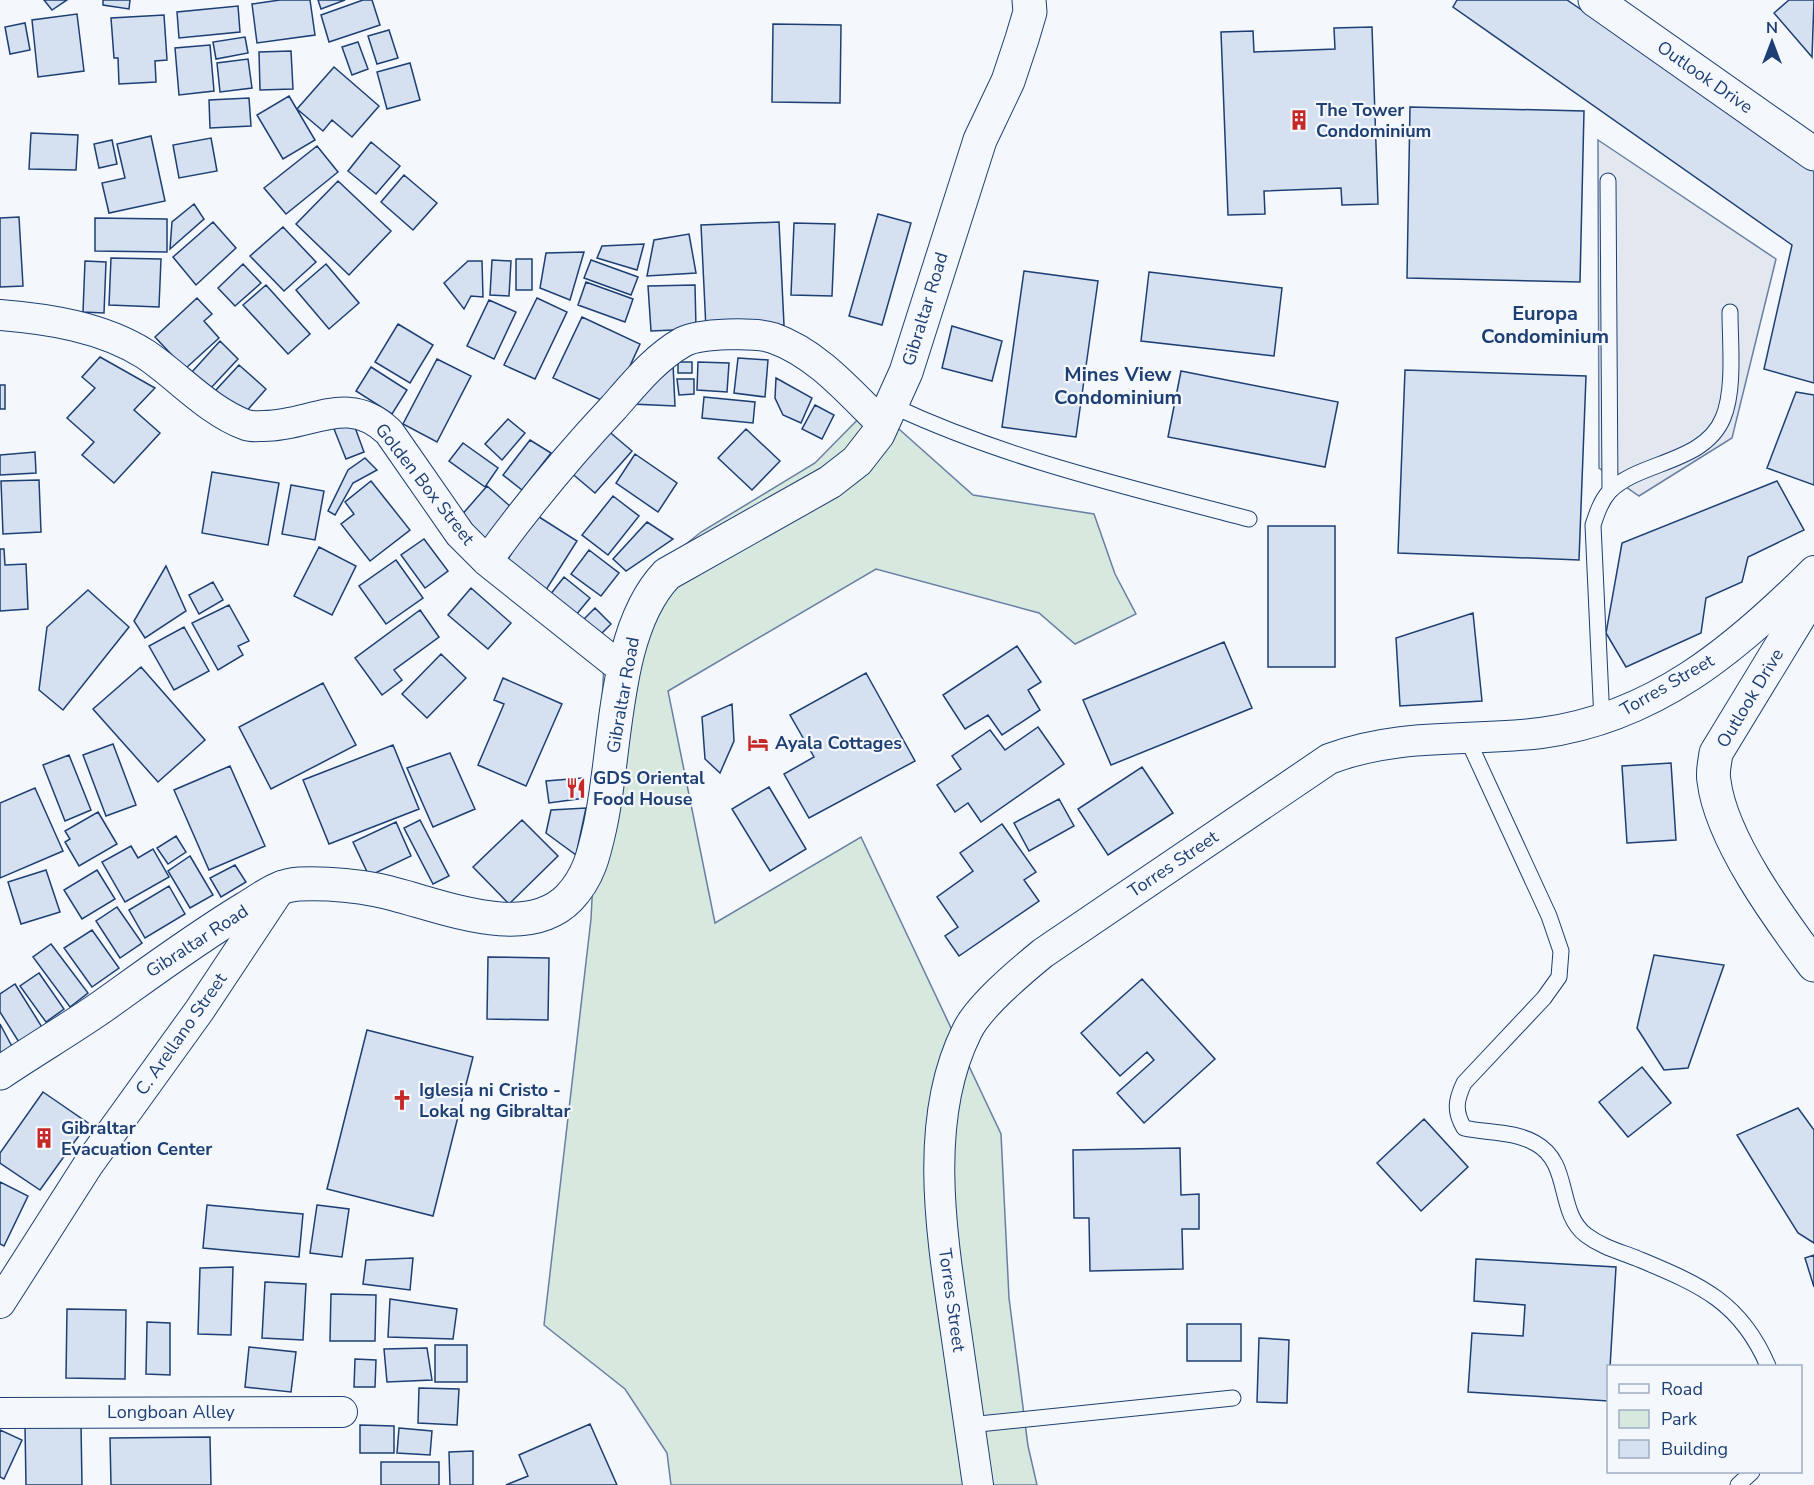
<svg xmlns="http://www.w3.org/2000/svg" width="1814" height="1485" font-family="'Nunito Sans',sans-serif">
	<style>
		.green { fill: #d7e8df; stroke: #687fa3; stroke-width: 1.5 }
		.parking { fill: #e3e8f0; stroke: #687fa3; stroke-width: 1.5 }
		.building { fill: #d5e0f0; stroke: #1d3f73; stroke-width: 1.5 }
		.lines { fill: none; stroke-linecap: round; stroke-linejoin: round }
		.service-casing { stroke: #1d3f73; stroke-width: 17 }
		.minor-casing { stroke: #1d3f73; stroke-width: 32 }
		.tertiary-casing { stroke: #1d3f73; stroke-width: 35 }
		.service { stroke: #f4f7fb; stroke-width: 15 }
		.minor { stroke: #f4f7fb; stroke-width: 30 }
		.tertiary { stroke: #f4f7fb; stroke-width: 33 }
		.labels { text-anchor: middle; stroke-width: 4.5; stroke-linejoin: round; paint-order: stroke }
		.street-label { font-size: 18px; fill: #1d3f73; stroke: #f4f7fb }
		.poi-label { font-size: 18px; font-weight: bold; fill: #1d3f73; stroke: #f4f7fb; text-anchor: start }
		.neighbourhood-label { font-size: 20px; font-weight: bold; fill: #1d3f73; stroke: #f4f7fb }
	</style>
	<rect width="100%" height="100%" fill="#f4f7fb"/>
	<path class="green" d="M872,405l101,90 121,19 21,60 21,40 -61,30 -36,-31 -163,-44 -208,122 47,232 146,-86 140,297 8,164 19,148 9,39h-366l-4,-32 -42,-64 -81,-64 47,-406 13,-256 40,-85 57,-46 114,-69z"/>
	<path class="parking" d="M1598,140l178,119 -44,179 -93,58 -40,-28z"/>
	<path class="building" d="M44,0h23l-15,10z
		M103,0h27l-1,9 -26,-4z
		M280,0h30l5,35 -58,8 -5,-39z
		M318,0h27l-24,9z
		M363,0h9l8,25 -51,17 -8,-27z
		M1457,0h110l247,168v215l-50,-14 28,-124 -339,-238z
		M1789,0h25l-2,57 -38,-44z
		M238,6l2,26 -61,6 -2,-26z
		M77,14l7,57 -46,6 -6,-57z
		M164,15l3,45 -12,1 1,21 -37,2 -1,-26h-4l-3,-40z
		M25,23l5,27 -20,4 -5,-27z
		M773,24l68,1 -1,78 -68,-1z
		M1372,27l6,177 -36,1 -1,-17 -77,3 1,23 -37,1 -7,-183 32,-1 1,21 81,-3 -1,-21z
		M389,30l9,28 -21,6 -9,-28z
		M245,37l3,16 -32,6 -3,-17z
		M358,42l10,27 -16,6 -10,-28z
		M210,45l4,46 -35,4 -4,-47z
		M291,51l2,38 -33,1 -1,-38z
		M248,59l4,29 -32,4 -3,-29z
		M410,63l10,37 -33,9 -10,-37z
		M334,67l45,39 -27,31 -20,-17 -9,11 -26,-22z
		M289,96l26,44 -32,19 -26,-44z
		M249,98l2,28 -41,2 -1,-28z
		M1410,107l174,4 -4,171 -173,-4z
		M31,133l47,2 -2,35 -47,-1z
		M151,136l14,65 -56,12 -7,-30 23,-5 -8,-34z
		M211,138l6,33 -38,7 -6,-33z
		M112,140l5,24 -18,4 -5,-24z
		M371,142l29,24 -24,28 -28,-23z
		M317,146l21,26 -52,42 -22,-26z
		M404,175l33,28 -24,27 -32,-28z
		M338,181l53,50 -42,44 -53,-51z
		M194,204l10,15 -34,30 2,-27z
		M878,214l33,9 -29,102 -33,-9z
		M19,217l4,69 -23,1v-69z
		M95,218l72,1v33l-72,-1z
		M213,222l23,26 -40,37 -23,-28z
		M779,222l5,103 -78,4 -5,-104z
		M794,223l41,1 -3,72 -41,-1z
		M283,227l33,35 -32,29 -34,-35z
		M689,234l7,39 -49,3 7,-36z
		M644,244l-7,26 -40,-12 5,-12z
		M584,252l-14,48 -30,-12 6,-35z
		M111,258l50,1 -2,48 -50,-2z
		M516,259h16v31h-16z
		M492,260l19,1 -2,35 -19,-1z
		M591,260l47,17 -7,18 -47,-17z
		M85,261l21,1 -2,51 -21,-1z
		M468,261h14l1,36 -12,-1 -7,13 -20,-26z
		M243,264l18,19 -26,23 -17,-18z
		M326,264l33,39 -30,26 -33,-39z
		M1024,271l74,10 -22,156 -74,-10z
		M1149,272l133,16 -8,68 -133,-15z
		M586,282l47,17 -8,23 -47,-17z
		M266,285l44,49 -22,20 -45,-49z
		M695,285l1,44 -45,2 -3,-45z
		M197,298l15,16 -8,7 15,17 -34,31 -30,-32z
		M537,298l30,14 -32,67 -31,-14z
		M489,300l27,12 -22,47 -27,-13z
		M582,317l58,27 -28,61 -59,-27z
		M398,324l35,21 -23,38 -35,-21z
		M952,326l50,15 -10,40 -50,-13z
		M220,341l18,18 -29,31 -18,-17z
		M100,357l55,31 -21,22 26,23 -46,50 -32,-28 12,-13 -27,-24 28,-30 -13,-11z
		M738,358l30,2 -3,37 -31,-4z
		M437,359l34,17 -34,66 -34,-18z
		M678,362h14v11h-14z
		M698,362l31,1 -2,29 -30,-2z
		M673,364l2,42 -43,-2z
		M239,365l27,24 -23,26 -28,-24z
		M371,367l36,23 -15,24 -36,-23z
		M1405,370l181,6 -7,184 -181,-7z
		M1181,371l157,31 -13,65 -157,-30z
		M776,378l36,20 -11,25 -18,-8 -8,-17z
		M677,379h17v15l-15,1z
		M0,385h5v24h-5z
		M1796,392l18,3v90l-47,-17z
		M704,397l51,5 -2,21 -51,-5z
		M815,405l19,10 -12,24 -20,-10z
		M508,419l17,14 -23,27 -17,-16z
		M353,422l11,30 -18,7 -12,-30z
		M606,429l26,22 -37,42 -26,-22z
		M746,429l34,32 -28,29 -34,-32z
		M530,440l21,13 -29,37 -19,-15z
		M463,443l35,25 -13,19 -36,-26z
		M35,452l1,21 -36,2v-20z
		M635,454l42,29 -19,29 -42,-29z
		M365,458l12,12 -24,13 -18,32 -7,-4 20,-41z
		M212,472l67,11 -11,62 -66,-12z
		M39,480l2,52 -38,2 -2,-53z
		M371,481l39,49 -40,31 -29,-37 13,-10 -9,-12z
		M1777,481l27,49 -56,27 -6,25 -36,16 -5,35 -75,34 -20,-34 16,-90z
		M291,485l33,6 -9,49 -33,-6z
		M487,486l32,28 -27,31 -32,-28z
		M613,496l26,20 -31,39 -26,-20z
		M536,515l41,26 -33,52 -41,-26z
		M647,522l26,17 -47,32 -13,-12z
		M1268,526h67v141h-67z
		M424,539l24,32 -23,17 -24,-33z
		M319,547l37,19 -24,49 -38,-19z
		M0,549h4l1,16 21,-1 2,45 -28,2z
		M589,550l30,23 -18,23 -30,-22z
		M396,560l27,38 -37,26 -27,-38z
		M166,566l20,45 -41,27 -11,-17z
		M564,577l26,21 -19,23 -25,-21z
		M213,582l10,18 -24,14 -10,-19z
		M471,588l40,35 -23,26 -40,-34z
		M88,590l41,37 -66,83 -24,-20 8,-63z
		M229,605l20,36 -11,5 5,9 -25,15 -26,-47z
		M595,608l16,16 -17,17 -16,-16z
		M420,610l19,27 -45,33 8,10 -20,15 -27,-37z
		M1473,613l9,88 -82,5 -4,-68z
		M184,627l25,44 -35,19 -25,-44z
		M1224,642l28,66 -141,57 -28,-65z
		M1017,646l24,36 -13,8 12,20 -38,25 -14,-20 -23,14 -22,-34z
		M441,654l25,24 -39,40 -25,-24z
		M141,667l64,73 -47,42 -65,-73z
		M866,673l49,88 -106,57 -25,-44 30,-17 -24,-42z
		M503,678l59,26 -36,82 -48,-21 26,-61 -10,-4z
		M323,683l33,62 -85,44 -32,-62z
		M732,704l2,37 -14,32 -15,-14 -3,-42z
		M1038,727l26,37 -83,58 -13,-19 -13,9 -18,-27 24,-16 -9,-13 38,-26 15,20z
		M113,744l23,61 -30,11 -23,-61z
		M393,745l26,64 -90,35 -26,-64z
		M450,753l25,56 -42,18 -26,-59z
		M69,755l22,55 -26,11 -22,-56z
		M1671,763l5,77 -49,3 -5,-77z
		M230,766l35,80 -56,24 -35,-80z
		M1142,767l31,46 -65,42 -30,-46z
		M582,778l3,20 -36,5 -3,-22z
		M769,787l37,62 -36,22 -38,-62z
		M35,788l28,63 -63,27v-75z
		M1059,799l15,27 -45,25 -15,-28z
		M586,808l-10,47 -30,-22 5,-23z
		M98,812l19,32 -38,22 -14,-24 5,-3 -5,-8z
		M420,820l29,56 -16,8 -29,-56z
		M522,820l36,36 -49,48 -36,-37z
		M396,822l15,34 -42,20 -16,-34z
		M1002,824l34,48 -12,8 15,21 -80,55 -14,-20 13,-9 -21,-30 36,-26 -13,-18z
		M176,836l10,16 -18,12 -11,-16z
		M131,846l7,12 15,-9 16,28 -44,25 -23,-40z
		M190,856l23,39 -23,13 -22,-37z
		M235,865l11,17 -25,15 -11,-19z
		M46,870l14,42 -39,12 -13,-42z
		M97,870l18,29 -33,20 -18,-29z
		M169,886l16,28 -40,24 -16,-28z
		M117,907l25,36 -22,15 -24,-37z
		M92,930l27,38 -27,19 -28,-39z
		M51,944l37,49 -18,14 -37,-50z
		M1654,955l70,10 -36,103 -24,2 -27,-42z
		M488,957l61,1 -1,62 -61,-1z
		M39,973l25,36 -18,13 -26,-36z
		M1142,979l73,80 -71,64 -27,-30 37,-33 -7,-8 -27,24 -39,-43z
		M15,984l30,48 -23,15 -22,-35v-18z
		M0,1024l15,28 -15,9z
		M367,1030l106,27 -40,159 -106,-27z
		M1642,1067l29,36 -43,34 -29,-35z
		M43,1092l45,31 -48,67 -40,-27v-10z
		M1798,1108l16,22v113l-16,-10 -61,-98z
		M1424,1119l44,48 -47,44 -44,-48z
		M1180,1148l1,47 18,-1v35h-17l1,40 -93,2 -1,-53h-15l-1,-68z
		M0,1182l28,14 -24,50 -4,-2z
		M207,1205l96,9 -4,43 -96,-9z
		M317,1205l32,4 -7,48 -32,-4z
		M1814,1255v32l-9,-29z
		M413,1258l-3,32 -47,-6 3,-24z
		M1476,1259l140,8 -8,134 -140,-9 4,-59 51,3 2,-31 -51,-4z
		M233,1267l-2,68 -33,-1 2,-66z
		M265,1282l41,2 -3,56 -41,-2z
		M331,1294l45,1 -1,46h-45z
		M390,1299l67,10 -4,30 -65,-2z
		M67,1309l59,1 -1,69 -59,-1z
		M147,1322l23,1v52l-24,-1z
		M1187,1324h54v37h-54z
		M1259,1338l30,2 -2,63 -30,-1z
		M435,1345h32v37h-32z
		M249,1347l47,5 -5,40 -46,-5z
		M427,1348l5,32 -45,2 -3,-33z
		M355,1359l21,1 -1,27h-21z
		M419,1388l40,1 -2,36 -39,-2z
		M590,1424l27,61h-111l22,-9 -9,-21z
		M81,1425l1,60h-56l-1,-59z
		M360,1425l34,1v27h-34z
		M399,1428l33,3 -2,24 -33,-2z
		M0,1430l22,10 -18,39 -4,-2z
		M210,1437l1,48h-100l-1,-47z
		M473,1451v34h-23l-1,-33z
		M381,1462h58v23h-58z"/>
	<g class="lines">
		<g class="service-casing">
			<path id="service" d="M1608,181l2,310
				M893,406c113,53 235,81 356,113
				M1602,721l-9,-196c4,-12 8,-24 16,-33 29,-31 95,-28 114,-74 12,-28 7,-75 7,-106
				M1466,736l83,180 12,35 -2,26 -15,21 -80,85c-8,17 -10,28 0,45 23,5 50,3 71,15 37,20 21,69 51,92 16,12 32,16 50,23 62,26 104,42 132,108
				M969,1425l264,-27
				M1738,1485l14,-13"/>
		</g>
		<g class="minor-casing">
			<path id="minor" d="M0,315c49,4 102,12 145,39 33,22 63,57 101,71 6,2 12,1 18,1 48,0 83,-34 125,6l71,102 27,27 137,109
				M487,561c39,-54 81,-105 127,-154 21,-24 41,-49 69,-65 17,-9 72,-10 90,-4 45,16 77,55 110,87
				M0,1303l88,-138 111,-154 83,-125
				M0,1413l342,-1
				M978,1485c-7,-51 -15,-102 -22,-153 -14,-95 -34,-211 11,-301 12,-25 54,-60 76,-78l286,-194c71,-27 140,-17 212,-26 113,-15 195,-84 273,-162"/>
		</g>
		<g class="tertiary-casing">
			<path id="tertiary" d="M1595,0l219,154
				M1814,592l-98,161c-1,9 -4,19 -2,28 7,58 65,137 100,184
				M0,1073c34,-23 70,-44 103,-67 49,-35 92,-67 143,-98 17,-10 32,-23 53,-24 26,-1 52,1 78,6 55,11 146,55 192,8 20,-21 25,-44 31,-71 17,-76 12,-196 67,-253l163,-92 27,-21 21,-27 28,-62 74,-232 28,-59 14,-42 8,-27 -1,-12"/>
		</g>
		<use href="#service" class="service"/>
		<use href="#minor" class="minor"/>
		<use href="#tertiary" class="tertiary"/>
	</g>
	<defs>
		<g id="building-bare" transform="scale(1.62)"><path d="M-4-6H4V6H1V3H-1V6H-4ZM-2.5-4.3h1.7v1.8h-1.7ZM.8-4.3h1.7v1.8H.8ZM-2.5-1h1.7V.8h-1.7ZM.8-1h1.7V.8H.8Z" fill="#c62828" stroke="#f4f7fb" stroke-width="2.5" paint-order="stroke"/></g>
		<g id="hotel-bare" transform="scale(1.62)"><path d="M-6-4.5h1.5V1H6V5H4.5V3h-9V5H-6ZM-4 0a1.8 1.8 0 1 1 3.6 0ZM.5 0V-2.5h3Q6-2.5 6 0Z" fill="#c62828" stroke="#f4f7fb" stroke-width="2.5" paint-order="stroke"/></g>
		<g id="restaurant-bare" transform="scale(1.62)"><path d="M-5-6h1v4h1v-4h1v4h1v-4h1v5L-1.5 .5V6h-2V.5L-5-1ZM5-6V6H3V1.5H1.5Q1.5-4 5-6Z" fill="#c62828" stroke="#f4f7fb" stroke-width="2.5" paint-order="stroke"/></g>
		<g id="church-bare" transform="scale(1.62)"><path d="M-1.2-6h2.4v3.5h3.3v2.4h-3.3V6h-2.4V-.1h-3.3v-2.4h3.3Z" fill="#c62828" stroke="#f4f7fb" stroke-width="2.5" paint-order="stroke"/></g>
	</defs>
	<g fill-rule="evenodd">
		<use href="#building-bare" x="1299" y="120"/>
		<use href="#hotel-bare" x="758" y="743"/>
		<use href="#restaurant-bare" x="576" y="788"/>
		<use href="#church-bare" x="402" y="1100"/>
		<use href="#building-bare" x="44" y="1138"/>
	</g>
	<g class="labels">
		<g class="street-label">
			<text transform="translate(1705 77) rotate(35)" y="6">Outlook Drive</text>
			<text transform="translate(925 309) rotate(-73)" y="6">Gibraltar Road</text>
			<text transform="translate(425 484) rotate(52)" y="6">Golden Box Street</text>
			<text transform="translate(1667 685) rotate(-30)" y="6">Torres Street</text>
			<text transform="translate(623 695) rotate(-80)" y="6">Gibraltar Road</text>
			<text transform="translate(1750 698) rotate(-59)" y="6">Outlook Drive</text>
			<text transform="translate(1173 864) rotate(-34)" y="6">Torres Street</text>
			<text transform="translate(197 941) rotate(-33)" y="6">Gibraltar Road</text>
			<text transform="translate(181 1034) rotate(-55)" y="6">C. Arellano Street</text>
			<text transform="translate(952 1300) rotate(82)" y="6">Torres Street</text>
			<text x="171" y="1418">Longboan Alley</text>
		</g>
		<g class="poi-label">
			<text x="1316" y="116">The Tower<tspan x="1316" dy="21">Condominium</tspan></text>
			<text x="775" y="749">Ayala Cottages</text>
			<text x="593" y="784">GDS Oriental<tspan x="593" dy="21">Food House</tspan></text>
			<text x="419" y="1096">Iglesia ni Cristo -<tspan x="419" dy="21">Lokal ng Gibraltar</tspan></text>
			<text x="61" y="1134">Gibraltar<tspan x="61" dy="21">Evacuation Center</tspan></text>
		</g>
		<g class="neighbourhood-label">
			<text x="1545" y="320">Europa<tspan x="1545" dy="23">Condominium</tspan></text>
			<text x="1118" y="381">Mines View<tspan x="1118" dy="23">Condominium</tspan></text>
		</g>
	</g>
	<rect x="1607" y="1365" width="195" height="108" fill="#f4f7fb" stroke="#9eadc5" stroke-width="1.5"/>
	<rect x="1619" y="1384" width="30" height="9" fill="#f4f7fb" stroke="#9eadc5" stroke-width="1.5"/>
	<text x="1661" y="1395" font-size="18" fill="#1d3f73">Road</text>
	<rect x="1619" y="1410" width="30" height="18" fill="#d7e8df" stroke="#9eadc5" stroke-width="1.5"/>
	<text x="1661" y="1425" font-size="18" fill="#1d3f73">Park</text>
	<rect x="1619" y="1440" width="30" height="18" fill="#d5e0f0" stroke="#9eadc5" stroke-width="1.5"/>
	<text x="1661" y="1455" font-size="18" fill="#1d3f73">Building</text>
	<g transform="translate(1772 42)" stroke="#f4f7fb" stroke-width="4.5" paint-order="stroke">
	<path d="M0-4.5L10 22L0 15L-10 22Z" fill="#1d3f73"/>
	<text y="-9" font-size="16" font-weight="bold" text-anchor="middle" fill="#1d3f73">N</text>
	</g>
</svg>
